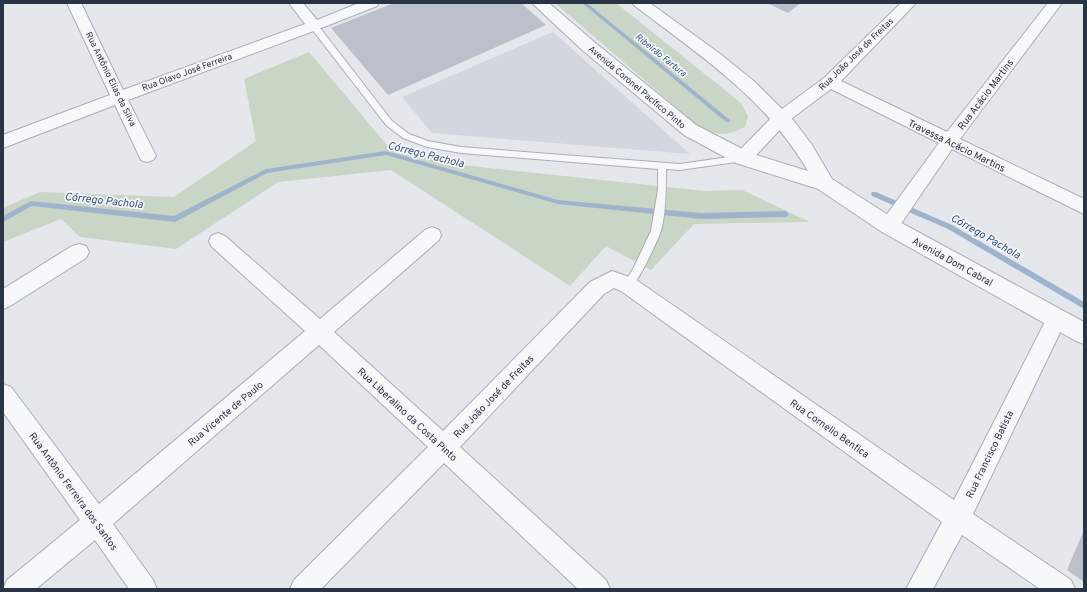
<svg xmlns="http://www.w3.org/2000/svg" width="1087" height="592" font-family="Overpass,sans-serif">
	<style>
		.built { fill: #d2d6de }
		.green { fill: #c9d6c5 }
		.lines { fill: none; stroke-linecap: round; stroke-linejoin: round }
		.stream { fill: #9fb4cc; fill-rule: evenodd }
		.building { fill: #bbc0ca }
		.service-casing { stroke: #a9aeb7; stroke-width: 2 }
		.minor-casing { stroke: #a9aeb7; stroke-width: 2 }
		.tertiary-casing { stroke: #a9aeb7; stroke-width: 2 }
		.service { fill: #f7f8fa; fill-rule: evenodd }
		.minor { fill: #f7f8fa; fill-rule: evenodd }
		.tertiary { fill: #f7f8fa; fill-rule: evenodd }
		.labels { text-anchor: middle; stroke-width: 3.5; stroke-linejoin: round; paint-order: stroke }
		.far-street-label { font-size: 9px; fill: #2b3445; stroke: #f4f6f9 }
		.far-water-label { font-size: 9px; font-style: italic; fill: #34527a; stroke: #f4f6f9 }
		.street-label { font-size: 10px; fill: #2b3445; stroke: #f4f6f9 }
		.water-label { font-size: 11px; font-style: italic; fill: #34527a; stroke: #f4f6f9 }
	</style>
	<rect width="100%" height="100%" fill="#e4e7ec"/>
	<path class="built" d="M553,32l137,122 -258,-21 -30,-36z"/>
	<path class="green" d="M555,3h61l125,100 7,13 -3,11c-20,9 -25,9 -45,1z
		M309,52l77,92 67,20 251,27 38,-1 68,32 -116,2 -43,46 -45,-24 -36,40 -179,-116 -113,12 -102,67 -96,-12 -19,-18 -58,23v-34l37,-16 134,5 82,-56 -12,-62z"/>
	<g class="lines">
		<path class="stream" d="M582,3h5l143,117v2h-4z
			M386,151l172,49 143,13 85,-2 3,3 -3,3 -85,2 -143,-15 -172,-49 -119,18 -92,49 -143,-16 -29,16v-6l28,-15 143,15 92,-47z
			M872,192h4l76,33 132,77v7l-136,-80 -76,-33 -1,-2z"/>
	</g>
	<path class="building" d="M394,3h127l25,22 -158,70 -57,-67z
		M767,3h34l-13,10z
		M1083,532l1,1v49l-17,-12z"/>
	<g class="lines">
		<g class="service-casing">
			<path id="service" d="M311,24h6l75,97 17,13 19,7 33,6 219,17 63,-9 4,3 -4,3 -63,9 -14,-1c0,19 0,44 -5,62 -3,9 -24,54 -31,57 -2,2 -3,1 -5,0l-2,-3 10,-16 18,-38 7,-41v-21l-197,-16 -34,-6 -24,-9 -17,-13 -75,-97z"/>
		</g>
		<g class="minor-casing">
			<path id="minor" d="M67,3h14l42,87 182,-66 -16,-21h14l14,17 42,-17h20l-2,3 -58,23 -191,71 28,56 -3,4 -6,2 -6,-2 -26,-55 -112,43v-13l107,-40z
				M901,3h15l-75,78 106,51 101,-129h14l-102,136 124,60v15l-132,-65 -56,82 -7,2 -7,-2 -2,-5 2,-5 57,-78 -108,-54 -44,33 -38,41 -6,1 -6,-1 -3,-5 3,-5 38,-39 49,-36z
				M432,227l7,3 2,5 -2,5 -105,92 109,99 147,-149 22,-11 23,8 319,221 96,-188 7,-3 7,3 3,6 -94,196 98,66 4,9h-35l-78,-54 -29,54h-27l36,-67 -321,-231 -7,-3 -10,6 -144,153 146,133 4,9h-32l-134,-126 -123,126h-31l4,-9 134,-133 -109,-102 -206,179 40,56 4,9h-28l-34,-49 -59,49h-33l4,-9 73,-60 -77,-108v-28l8,3 88,117 206,-173 -94,-85 -2,-5 2,-5 7,-3 7,3 95,83 105,-89z
				M79,244l7,2 3,6 -3,6 -76,48 -7,3v-20l69,-43z"/>
		</g>
		<g class="tertiary-casing">
			<path id="tertiary" d="M532,3h17l44,38 103,84 54,28 58,18c-43,-73 -107,-115 -173,-165l-3,-3h18l69,50 36,29 39,39 18,24 20,34 64,41 188,102v22l-8,-3 -194,-109 -64,-43 -82,-26 -52,-28 -103,-86z"/>
		</g>
		<use href="#service" class="service"/>
		<use href="#minor" class="minor"/>
		<use href="#tertiary" class="tertiary"/>
	</g>
	<g class="labels">
		<g class="far-street-label">
			<text transform="translate(856 54) rotate(-44)" y="3">Rua João José de Freitas</text>
			<text transform="translate(187 72) rotate(-20)" y="3">Rua Olavo José Ferreira</text>
			<text transform="translate(111 79) rotate(64)" y="3">Rua Antônio Elias da Silva</text>
			<text transform="translate(637 87) rotate(40)" y="3">Avenida Coronel Pacífico Pinto</text>
		</g>
		<g class="far-water-label">
			<text transform="translate(661 55) rotate(39)" y="3">Ribeirão Fartura</text>
		</g>
		<g class="street-label">
			<text transform="translate(985 94) rotate(-53)" y="4">Rua Acácio Martins</text>
			<text transform="translate(957 145) rotate(26)" y="4">Travessa Acácio Martins</text>
			<text transform="translate(953 261) rotate(29)" y="4">Avenida Dom Cabral</text>
			<text transform="translate(493 396) rotate(-46)" y="4">Rua João José de Freitas</text>
			<text transform="translate(225 413) rotate(-40)" y="4">Rua Vicente de Paulo</text>
			<text transform="translate(408 414) rotate(43)" y="4">Rua Liberalino da Costa Pinto</text>
			<text transform="translate(830 428) rotate(35)" y="4">Rua Cornelio Benfica</text>
			<text transform="translate(989 454) rotate(-64)" y="4">Rua Francisco Batista</text>
			<text transform="translate(74 491) rotate(54)" y="4">Rua Antônio Ferreira dos Santos</text>
		</g>
		<g class="water-label">
			<text transform="translate(426 154) rotate(14)" y="4">Córrego Pachola</text>
			<text transform="translate(104 200) rotate(6)" y="4">Córrego Pachola</text>
			<text transform="translate(986 236) rotate(30)" y="4">Córrego Pachola</text>
		</g>
	</g>
	<rect width="1087" height="592" fill="none" stroke="#2b3445" stroke-width="8"/>
</svg>
